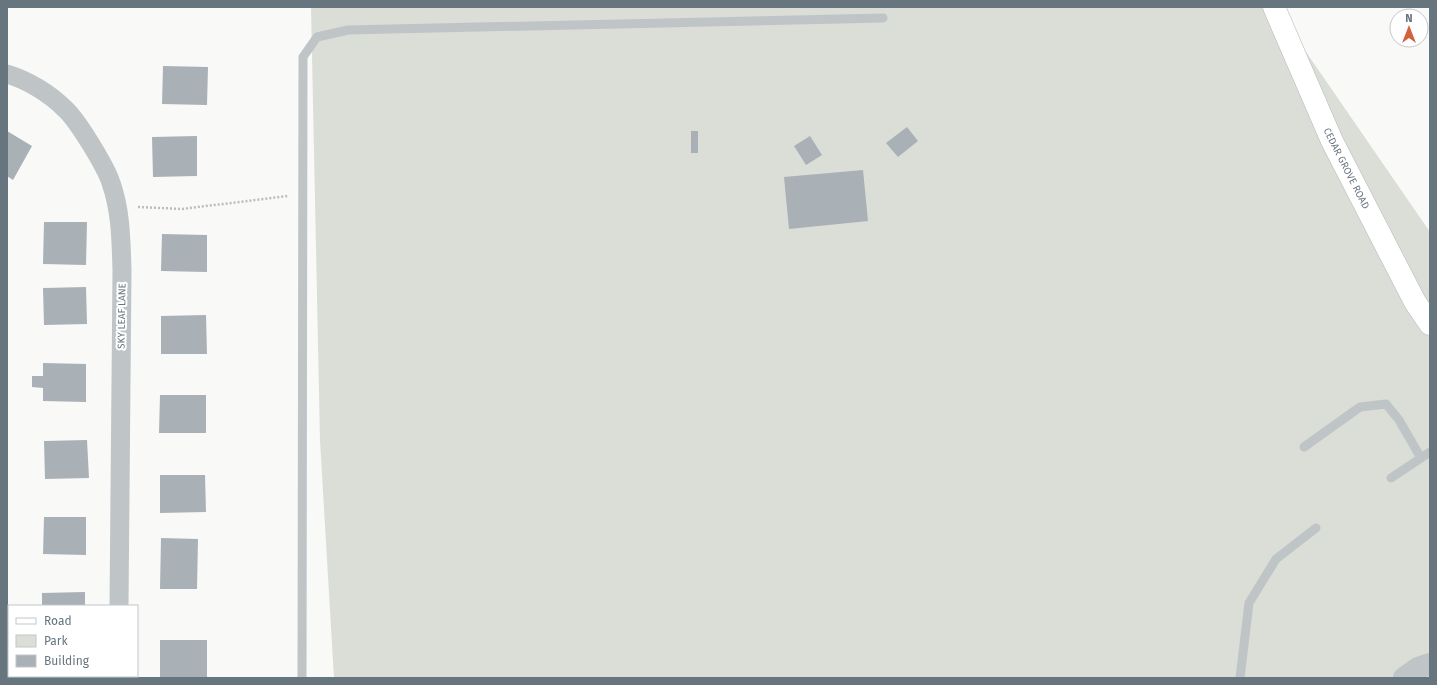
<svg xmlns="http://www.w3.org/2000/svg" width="1437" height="685" font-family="'Fira Sans',sans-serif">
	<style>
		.green { fill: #daded7 }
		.building { fill: #a9b0b6 }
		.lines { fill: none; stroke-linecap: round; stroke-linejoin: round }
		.secondary-casing { stroke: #b4b9bd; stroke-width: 23 }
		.path { stroke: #babdc0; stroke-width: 2.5; stroke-dasharray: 2 2; stroke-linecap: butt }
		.service { stroke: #bfc4c7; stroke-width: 9 }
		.minor { stroke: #bfc4c7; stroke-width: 19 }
		.tertiary { stroke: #bfc4c7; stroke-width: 22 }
		.secondary { stroke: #fff; stroke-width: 22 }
		.labels { text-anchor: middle; stroke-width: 4; stroke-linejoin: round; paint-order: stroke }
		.street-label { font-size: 10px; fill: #67757f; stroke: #fff }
	</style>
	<rect width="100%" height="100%" fill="#f9f9f8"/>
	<path class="green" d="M311,7h964l155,225v446h-1096l-14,-238z"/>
	<path class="building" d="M163,66l45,1 -1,38 -45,-1z
		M907,127l11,14 -20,16 -12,-14z
		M7,131l25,15 -19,34 -6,-4z
		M691,131h7v22h-7z
		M197,136v40l-44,1 -1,-40z
		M810,136l12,19 -16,10 -12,-19z
		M863,170l5,51 -79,8 -5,-52z
		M44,222h43l-1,43 -43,-1z
		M162,234l45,1v37l-46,-1z
		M86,287l1,37 -43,1 -1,-37z
		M206,315l1,39h-46v-38z
		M43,363l43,1v38l-43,-1v-13l-11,-1v-11h11z
		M160,395h46v38h-47z
		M87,440l2,38 -44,1 -1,-38z
		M160,475h45l1,37 -46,1z
		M44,517h42v38l-43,-1z
		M161,538l37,1 -1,50h-37z
		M85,592v14h-43v-13z
		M160,640h47v38h-47z
		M44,676h43v2h-43z"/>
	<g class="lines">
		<g class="secondary-casing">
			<path id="secondary" d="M1274,7l58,134 83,161 15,22"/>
		</g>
		<path class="path" d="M138,207l44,2 106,-13"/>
		<path class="service" d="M1304,447l56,-40 26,-3 13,16 22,38
			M1391,478l39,-26
			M302,678l1,-621 14,-20 31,-7 535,-12
			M1240,678l9,-75 27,-44 40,-31"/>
		<path class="minor" d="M7,74c20,6 42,19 57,34 13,11 42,59 47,75 10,28 10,58 11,87l-3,336
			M118,678v-2"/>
		<path class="tertiary" d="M1404,678l14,-10 12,-4"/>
		<use href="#secondary" class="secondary"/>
	</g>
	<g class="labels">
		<g class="street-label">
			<text transform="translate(1347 168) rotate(63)" y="4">CEDAR GROVE ROAD</text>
			<text transform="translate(121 316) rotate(-89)" y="4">SKY LEAF LANE</text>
		</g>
	</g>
	<rect width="1437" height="685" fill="none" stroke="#67757f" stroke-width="16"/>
	<rect x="8" y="605" width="130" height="72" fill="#ffffff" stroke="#c2c8cc"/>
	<rect x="16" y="618" width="20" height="6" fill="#ffffff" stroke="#c2c8cc"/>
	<text x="44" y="625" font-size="12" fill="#67757f">Road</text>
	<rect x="16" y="635" width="20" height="12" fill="#daded7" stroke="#c2c8cc"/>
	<text x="44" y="645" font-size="12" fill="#67757f">Park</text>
	<rect x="16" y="655" width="20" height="12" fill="#a9b0b6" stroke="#c2c8cc"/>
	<text x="44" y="665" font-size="12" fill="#67757f">Building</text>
	<g transform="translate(1409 28)"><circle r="19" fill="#ffffff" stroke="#c2c8cc"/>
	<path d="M0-3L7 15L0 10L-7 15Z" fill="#d3623e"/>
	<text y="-6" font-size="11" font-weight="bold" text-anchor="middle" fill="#67757f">N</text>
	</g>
</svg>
